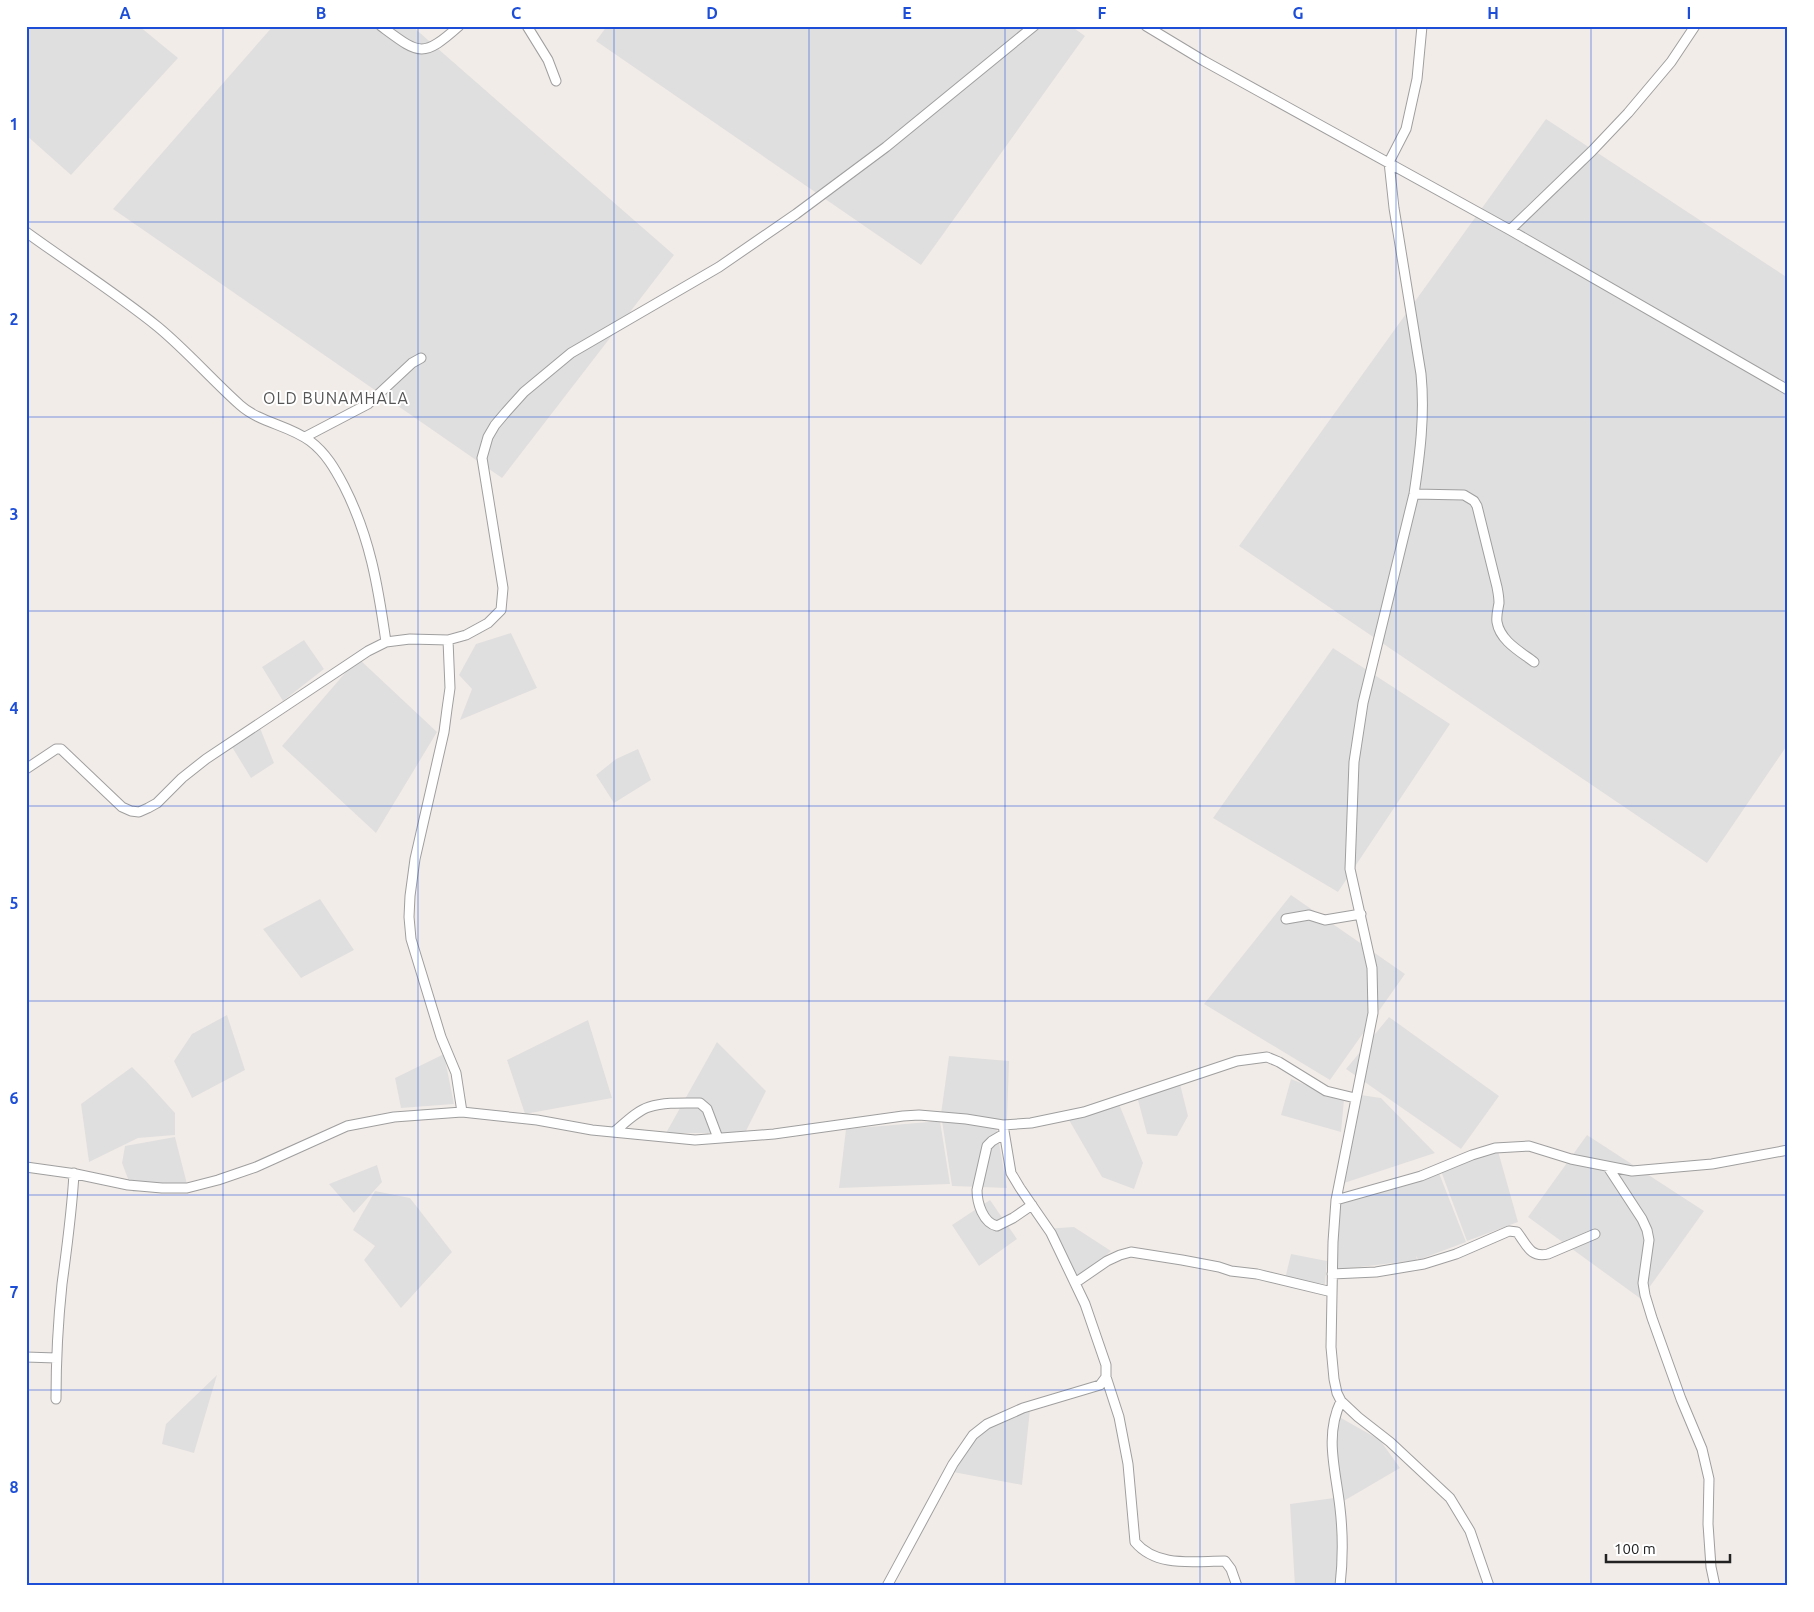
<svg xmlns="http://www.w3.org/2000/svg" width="1814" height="1612" font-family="Ubuntu,sans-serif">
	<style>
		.residential { fill: #e0dfdf }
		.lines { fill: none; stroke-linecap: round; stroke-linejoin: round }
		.minor-casing { stroke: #9f9f9f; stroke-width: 11 }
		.minor { stroke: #fff; stroke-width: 9 }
		.grid { fill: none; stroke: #1d4ed8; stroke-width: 1; stroke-opacity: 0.55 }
		.labels { text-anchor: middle; stroke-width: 4; stroke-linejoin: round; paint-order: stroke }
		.quarter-label { font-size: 16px; letter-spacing: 1px; fill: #555; stroke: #fff }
		.neatline { fill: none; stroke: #1d4ed8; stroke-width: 2 }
		.grid-label { font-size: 16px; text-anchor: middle; font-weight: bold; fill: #1d4ed8 }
	</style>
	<rect width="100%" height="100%" fill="#f2ece8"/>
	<path class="residential" d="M26,26h113l39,32 -107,117 -45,-40z
		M273,26h139l262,229 -172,223 -389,-269z
		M607,26h464l14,10 -164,229 -325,-224z
		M1546,119l242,159v466l-81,119 -468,-317z
		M511,633l26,55 -77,32 12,-31 -13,-14 17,-31z
		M304,640l20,29 -41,32 -21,-34z
		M1333,648l117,76 -112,168 -125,-74z
		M358,658l79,74 -61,101 -94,-87z
		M260,728l14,35 -23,15 -19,-31z
		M638,749l13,31 -37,23 -18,-28 20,-16z
		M1291,895l114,79 -75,106 -126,-76z
		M320,899l34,51 -53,28 -38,-49z
		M227,1015l18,55 -53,28 -18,-37 18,-27z
		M1389,1017l110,79 -38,53 -115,-80z
		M588,1020l24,78 -87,16 -18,-54z
		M717,1042l49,49 -21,42h-79z
		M444,1054l10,50 -53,4 -6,-30z
		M949,1056l60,5 -2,59 -66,-6z
		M132,1067l14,14 29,32v22l-37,3 -49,24 -8,-58z
		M1291,1079l53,21 -3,32 -60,-17z
		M1180,1084l8,32 -11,20 -30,-2 -9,-34z
		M1354,1094l27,4 54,55 -100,33z
		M1119,1104l24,59 -9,26 -32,-12 -33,-57z
		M940,1121l10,63 -111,4 7,-59z
		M942,1121l54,5 11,62 -55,-2z
		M1587,1135l117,76 -63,88 -113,-82z
		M175,1137l12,47 -54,8 -11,-29 3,-17z
		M1498,1151l20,71 -51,19 -29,-78z
		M377,1165l5,17 -28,31 -25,-29z
		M1437,1168l29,74 -48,18 -2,-5 1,5 -81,10 3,-75z
		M375,1191l35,7 42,54 -51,56 -37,-48 11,-14 -22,-16z
		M990,1200l27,39 -38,27 -27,-41z
		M1074,1227l37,24 -35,30 -33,-52z
		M1291,1254l36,7 -2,23 -40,-5z
		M217,1375l-23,78 -32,-9 4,-20z
		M1030,1410l-8,75 -69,-13 31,-44z
		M1334,1414l46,26 20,28 -58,34 -14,-44z
		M1334,1498l7,88h-46l-5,-82z"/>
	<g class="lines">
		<g class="minor-casing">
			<path id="minor" d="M381,26c38,28 41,33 78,0
				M527,26l21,34 8,21
				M1146,26l58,35 306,169 278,160
				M1422,26l-5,53 -11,50 -17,33 5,46 27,166c4,41 -1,80 -7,120l-51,209 -9,59 -4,107 22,99 1,45 -37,187 -3,42 -2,105 3,32 3,14 4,8 17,16 32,25 60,56 20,33 19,55
				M1510,230l82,-79 36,-38 43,-51 24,-36
				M26,232c44,32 90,61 132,95 29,24 54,53 82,78 20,18 49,20 70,36 16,12 25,28 34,45 26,51 34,100 42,156
				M305,437l63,-33 44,-41 9,-5
				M1414,494l50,1 10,6 3,5 20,81c1,5 2,10 2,16 -1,6 -3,13 -2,19 3,19 24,30 37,40
				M448,640l2,48 -3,21 -3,23 -29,127 -5,37 -1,21 2,22 30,98 15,36 6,39
				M26,769l30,-20h5l61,58 9,4 8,1 9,-4 9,-5 25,-25 24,-19 162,-108 18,-9 24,-3 38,1 18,-5 22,-12 13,-13 2,-22 -21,-130 6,-21 7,-12 11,-13 18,-20 47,-39 148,-86 77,-53 90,-67 148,-121
				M1286,919l23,-4 16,5 36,-6
				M614,1132c10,-8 22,-21 35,-25 16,-5 34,-4 51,-4l7,6 11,29
				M1004,1134l-12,7 -5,5 -10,44c0,13 6,33 20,36l16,-8 19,-13
				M26,1167l50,7 52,11 34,3h25l31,-8 38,-13 91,-41 47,-9 68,-5 75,8 55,10 103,10 79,-6 129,-18 16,-1 47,4 37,6 28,-2 53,-11 153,-51 30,-4 12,5 47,29 29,7
				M1608,1167l34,52 5,11 2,10 -6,43 2,12 7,23 29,81 21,50 7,30 -1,45 3,43 4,19
				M1336,1200l85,-24 51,-21 23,-7 34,-2 42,13 61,12 80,-7 76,-14
				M1332,1274l44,-2 48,-8 32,-10 53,-23 8,1c10,13 13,26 31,22l47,-20
				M1075,1283l32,-22 13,-6 11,-3 51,8 37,7 12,4 26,3 75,18
				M26,1357l30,1
				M1106,1377l13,40 9,47 7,78c22,26 59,19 90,19l6,8 6,17
				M56,1399c0,-39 2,-77 6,-115 5,-37 10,-73 12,-111
				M887,1586l66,-122 20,-29 14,-11 36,-16 77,-23 6,-8v-12l-21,-61 -34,-71 -31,-45 -9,-15 -8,-48
				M1340,1586c3,-26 3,-52 0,-78 -4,-37 -16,-72 1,-107"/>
		</g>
		<use href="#minor" class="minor"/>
	</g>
	<path class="grid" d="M223,26v1560M418,26v1560M614,26v1560M809,26v1560M1005,26v1560M1200,26v1560M1396,26v1560M1591,26v1560M26,222h1762M26,417h1762M26,611h1762M26,806h1762M26,1001h1762M26,1195h1762M26,1390h1762"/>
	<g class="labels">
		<g class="quarter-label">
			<text x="336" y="404">OLD BUNAMHALA</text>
		</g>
	</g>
	<rect width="1814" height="1612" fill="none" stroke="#ffffff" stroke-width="55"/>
	<path d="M1606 1554v8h124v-8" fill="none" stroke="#222222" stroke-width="2.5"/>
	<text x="1614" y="1554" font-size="15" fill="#222222" stroke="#ffffff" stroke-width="4" paint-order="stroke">100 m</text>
	<rect x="28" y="28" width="1758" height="1556" class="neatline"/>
	<g class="grid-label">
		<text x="125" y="19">A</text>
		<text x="321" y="19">B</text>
		<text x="516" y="19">C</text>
		<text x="712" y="19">D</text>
		<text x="907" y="19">E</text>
		<text x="1102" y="19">F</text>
		<text x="1298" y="19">G</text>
		<text x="1493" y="19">H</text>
		<text x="1689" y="19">I</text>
		<text x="14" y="130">1</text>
		<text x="14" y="325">2</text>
		<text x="14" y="520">3</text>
		<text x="14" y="714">4</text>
		<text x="14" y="909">5</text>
		<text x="14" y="1104">6</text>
		<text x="14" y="1298">7</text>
		<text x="14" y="1493">8</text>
	</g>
</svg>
